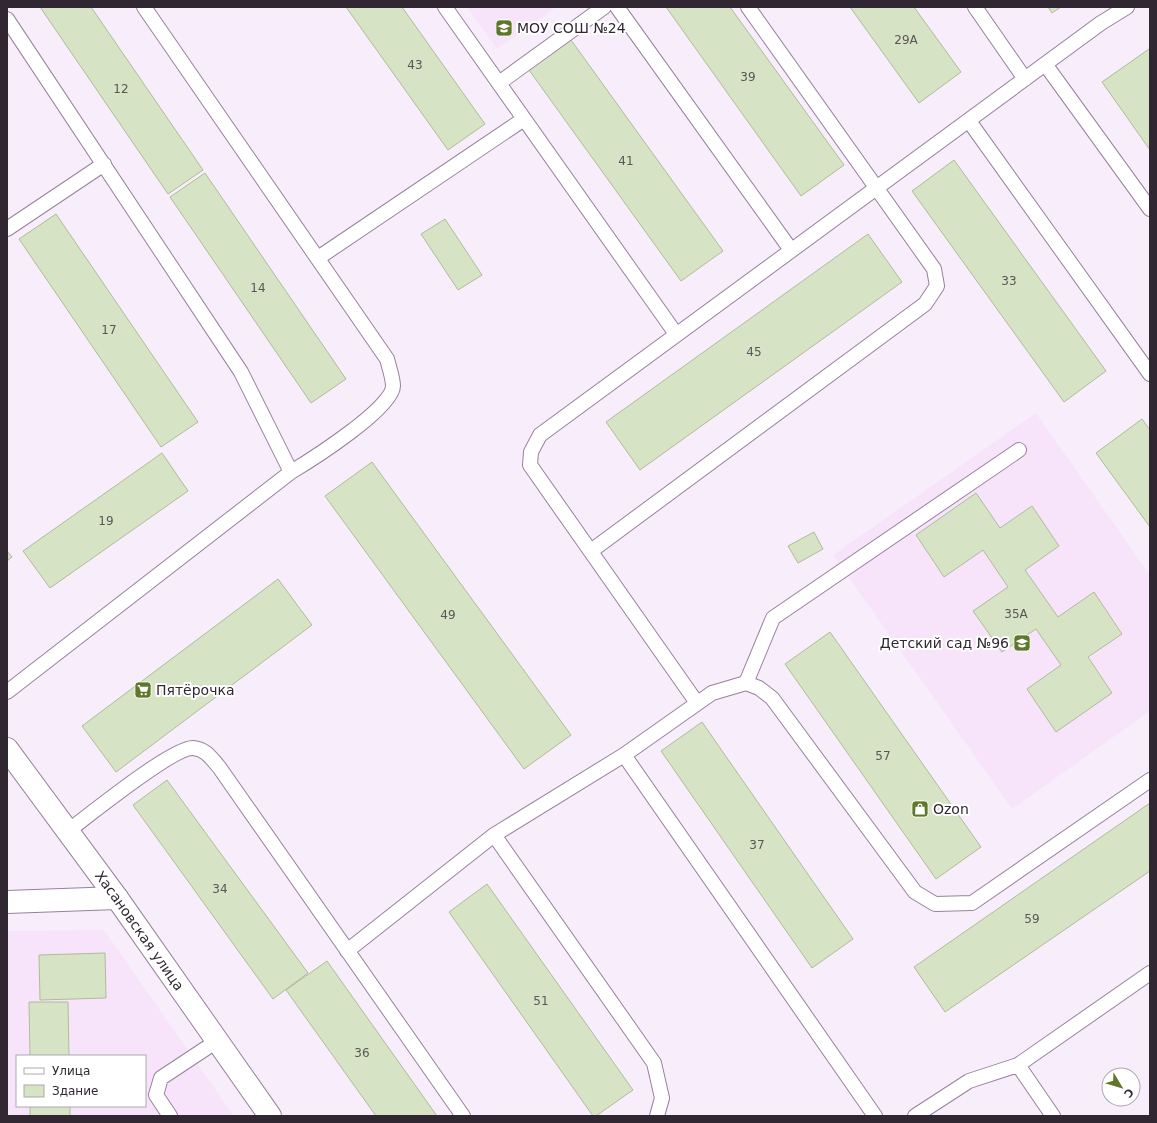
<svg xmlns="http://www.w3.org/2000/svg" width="1157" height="1123" font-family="'DejaVu Sans',sans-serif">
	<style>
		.built { fill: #f7e4fb; fill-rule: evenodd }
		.building { fill: #d7e3c5; stroke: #aebc99 }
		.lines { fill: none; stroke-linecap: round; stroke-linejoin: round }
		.lane-casing { stroke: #98819e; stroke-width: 16 }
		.street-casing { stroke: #98819e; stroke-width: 24 }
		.lane { stroke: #fff; stroke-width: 14 }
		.street { stroke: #fff; stroke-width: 22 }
		.labels { text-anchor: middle; stroke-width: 4; stroke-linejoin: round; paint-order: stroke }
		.number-label { font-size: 12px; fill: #5a5658 }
		.poi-label { font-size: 14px; fill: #302733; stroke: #fff; text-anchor: start }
		.street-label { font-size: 14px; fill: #302733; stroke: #fff }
	</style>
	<rect width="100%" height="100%" fill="#f8eefb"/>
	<path class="built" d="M467,7h89l-59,42z
		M1036,413l114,162v136l-138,98 -179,-254z
		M104,930l130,186h-227v-185zM17,1056h128v50h-128z"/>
	<path class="building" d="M40,7h51l112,163 -35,24z
		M346,7h56l83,117 -37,26z
		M666,7h64l114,158 -43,31z
		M850,7h64l47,65 -42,31z
		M1048,7h13l-9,6z
		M571,40l152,211 -42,30 -152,-211z
		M1149,49l1,1v100l-48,-68z
		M954,160l152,211 -42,31 -152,-211z
		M205,173l141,206 -35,24 -141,-206z
		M56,214l142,208 -37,25 -142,-208z
		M445,219l37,56 -24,15 -37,-56z
		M868,234l34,48 -262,188 -34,-48z
		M1142,419l8,11v97l-54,-74z
		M162,453l26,38 -138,97 -27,-37z
		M372,462l199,273 -47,34 -199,-273z
		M976,493l24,35 32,-22 27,40 -34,24 33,47 36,-25 28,42 -34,23 24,36 -56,39 -29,-43 34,-24 -25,-36 -34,23 -29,-41 35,-24 -25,-37 -39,27 -28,-42z
		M814,532l9,17 -25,14 -10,-17z
		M7,551l5,6 -5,4z
		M278,579l34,46 -196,147 -34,-46z
		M830,632l151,215 -45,32 -151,-215z
		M702,722l151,217 -41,29 -151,-217z
		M167,780l141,193 -35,26 -140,-194z
		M1150,803v68l-205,141 -31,-45z
		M487,884l146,206 -37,26h-3l-144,-204z
		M105,953l1,45 -66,2 -1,-45z
		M327,961l110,155h-61l-90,-126z
		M29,1002h39l1,54h-39z
		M30,1106h40v10h-40z"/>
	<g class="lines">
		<g class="lane-casing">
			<path id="lane" d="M445,7l231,327
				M617,7l174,243
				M975,7l50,72
				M7,19l234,353 50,100
				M1045,64l105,145
				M499,83l105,-76
				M969,121l181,253
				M7,229l97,-65
				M318,258l206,-139
				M591,551l334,-247 12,-18 -3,-17 -186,-262
				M746,683l27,-65 246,-168
				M7,692l284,-220c20,-12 102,-64 102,-86 0,-8 -4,-19 -6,-27l-243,-352
				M697,703l-167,-238 1,-13 9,-17 561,-412 26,-16
				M624,755l251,361
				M68,831c20,-15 105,-84 125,-83 13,1 18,10 26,19l244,349
				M494,835l160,228 8,35 -5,18
				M347,951l147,-116 130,-80 88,-62 34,-10 13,5 13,10 143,194 20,12 37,-1 178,-123
				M1018,1065l35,51
				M170,1116l-14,-21 5,-17 56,-37
				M915,1116l54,-35 49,-16 132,-92"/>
		</g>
		<g class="street-casing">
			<g id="street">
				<path id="s1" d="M7,749l110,149 153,218"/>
				<path d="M7,902l110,-4"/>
			</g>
		</g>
		<use href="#lane" class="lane"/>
		<use href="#street" class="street"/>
	</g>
	<defs>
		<g id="school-square" transform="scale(0.9)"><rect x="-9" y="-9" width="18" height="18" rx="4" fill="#5e7729" stroke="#fff"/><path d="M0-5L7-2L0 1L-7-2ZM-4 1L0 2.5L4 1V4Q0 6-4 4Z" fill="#fff"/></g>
		<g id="supermarket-square" transform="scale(0.9)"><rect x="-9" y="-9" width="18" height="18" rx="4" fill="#5e7729" stroke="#fff"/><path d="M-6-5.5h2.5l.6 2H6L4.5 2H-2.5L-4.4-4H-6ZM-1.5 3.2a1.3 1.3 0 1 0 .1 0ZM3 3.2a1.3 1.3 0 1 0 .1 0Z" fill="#fff"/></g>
		<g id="shop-square" transform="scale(0.9)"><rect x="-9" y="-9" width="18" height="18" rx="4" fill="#5e7729" stroke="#fff"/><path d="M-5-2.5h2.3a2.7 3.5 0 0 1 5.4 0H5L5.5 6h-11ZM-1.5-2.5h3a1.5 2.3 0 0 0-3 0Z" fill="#fff"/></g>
	</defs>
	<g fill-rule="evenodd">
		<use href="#school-square" x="504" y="28"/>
		<use href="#school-square" x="1022" y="643"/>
		<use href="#supermarket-square" x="143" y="690"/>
		<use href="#shop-square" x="920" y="809"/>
	</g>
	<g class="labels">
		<g class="number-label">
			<text x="906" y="44">29А</text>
			<text x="415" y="69">43</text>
			<text x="748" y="81">39</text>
			<text x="121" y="93">12</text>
			<text x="626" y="165">41</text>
			<text x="1009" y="285">33</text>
			<text x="258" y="292">14</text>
			<text x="109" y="334">17</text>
			<text x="754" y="356">45</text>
			<text x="106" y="525">19</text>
			<text x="1016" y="618">35А</text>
			<text x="448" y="619">49</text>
			<text x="883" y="760">57</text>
			<text x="757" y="849">37</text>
			<text x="220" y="893">34</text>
			<text x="1032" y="923">59</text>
			<text x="541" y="1005">51</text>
			<text x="362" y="1057">36</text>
		</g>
		<g class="poi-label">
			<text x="517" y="33">МОУ СОШ №24</text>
			<text x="1009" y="648" text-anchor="end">Детский сад №96</text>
			<text x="156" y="695">Пятёрочка</text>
			<text x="933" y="814">Ozon</text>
		</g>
		<g class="street-label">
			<text dy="5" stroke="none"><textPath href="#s1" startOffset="225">Хасановская улица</textPath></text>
		</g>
	</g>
	<rect width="1157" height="1123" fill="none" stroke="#302733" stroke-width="16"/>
	<rect x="16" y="1055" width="130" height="52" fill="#ffffff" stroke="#aca9ad"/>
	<rect x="24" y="1068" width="20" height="6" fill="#ffffff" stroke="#aca9ad"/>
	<text x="52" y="1075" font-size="12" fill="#302733">Улица</text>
	<rect x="24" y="1085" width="20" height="12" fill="#d7e3c5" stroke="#aca9ad"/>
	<text x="52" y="1095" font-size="12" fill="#302733">Здание</text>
	<g transform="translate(1121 1087) rotate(128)"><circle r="19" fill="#ffffff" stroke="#aca9ad"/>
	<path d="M0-3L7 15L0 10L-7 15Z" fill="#5e7729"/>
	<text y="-6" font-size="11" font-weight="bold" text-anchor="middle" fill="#302733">С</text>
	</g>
</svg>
